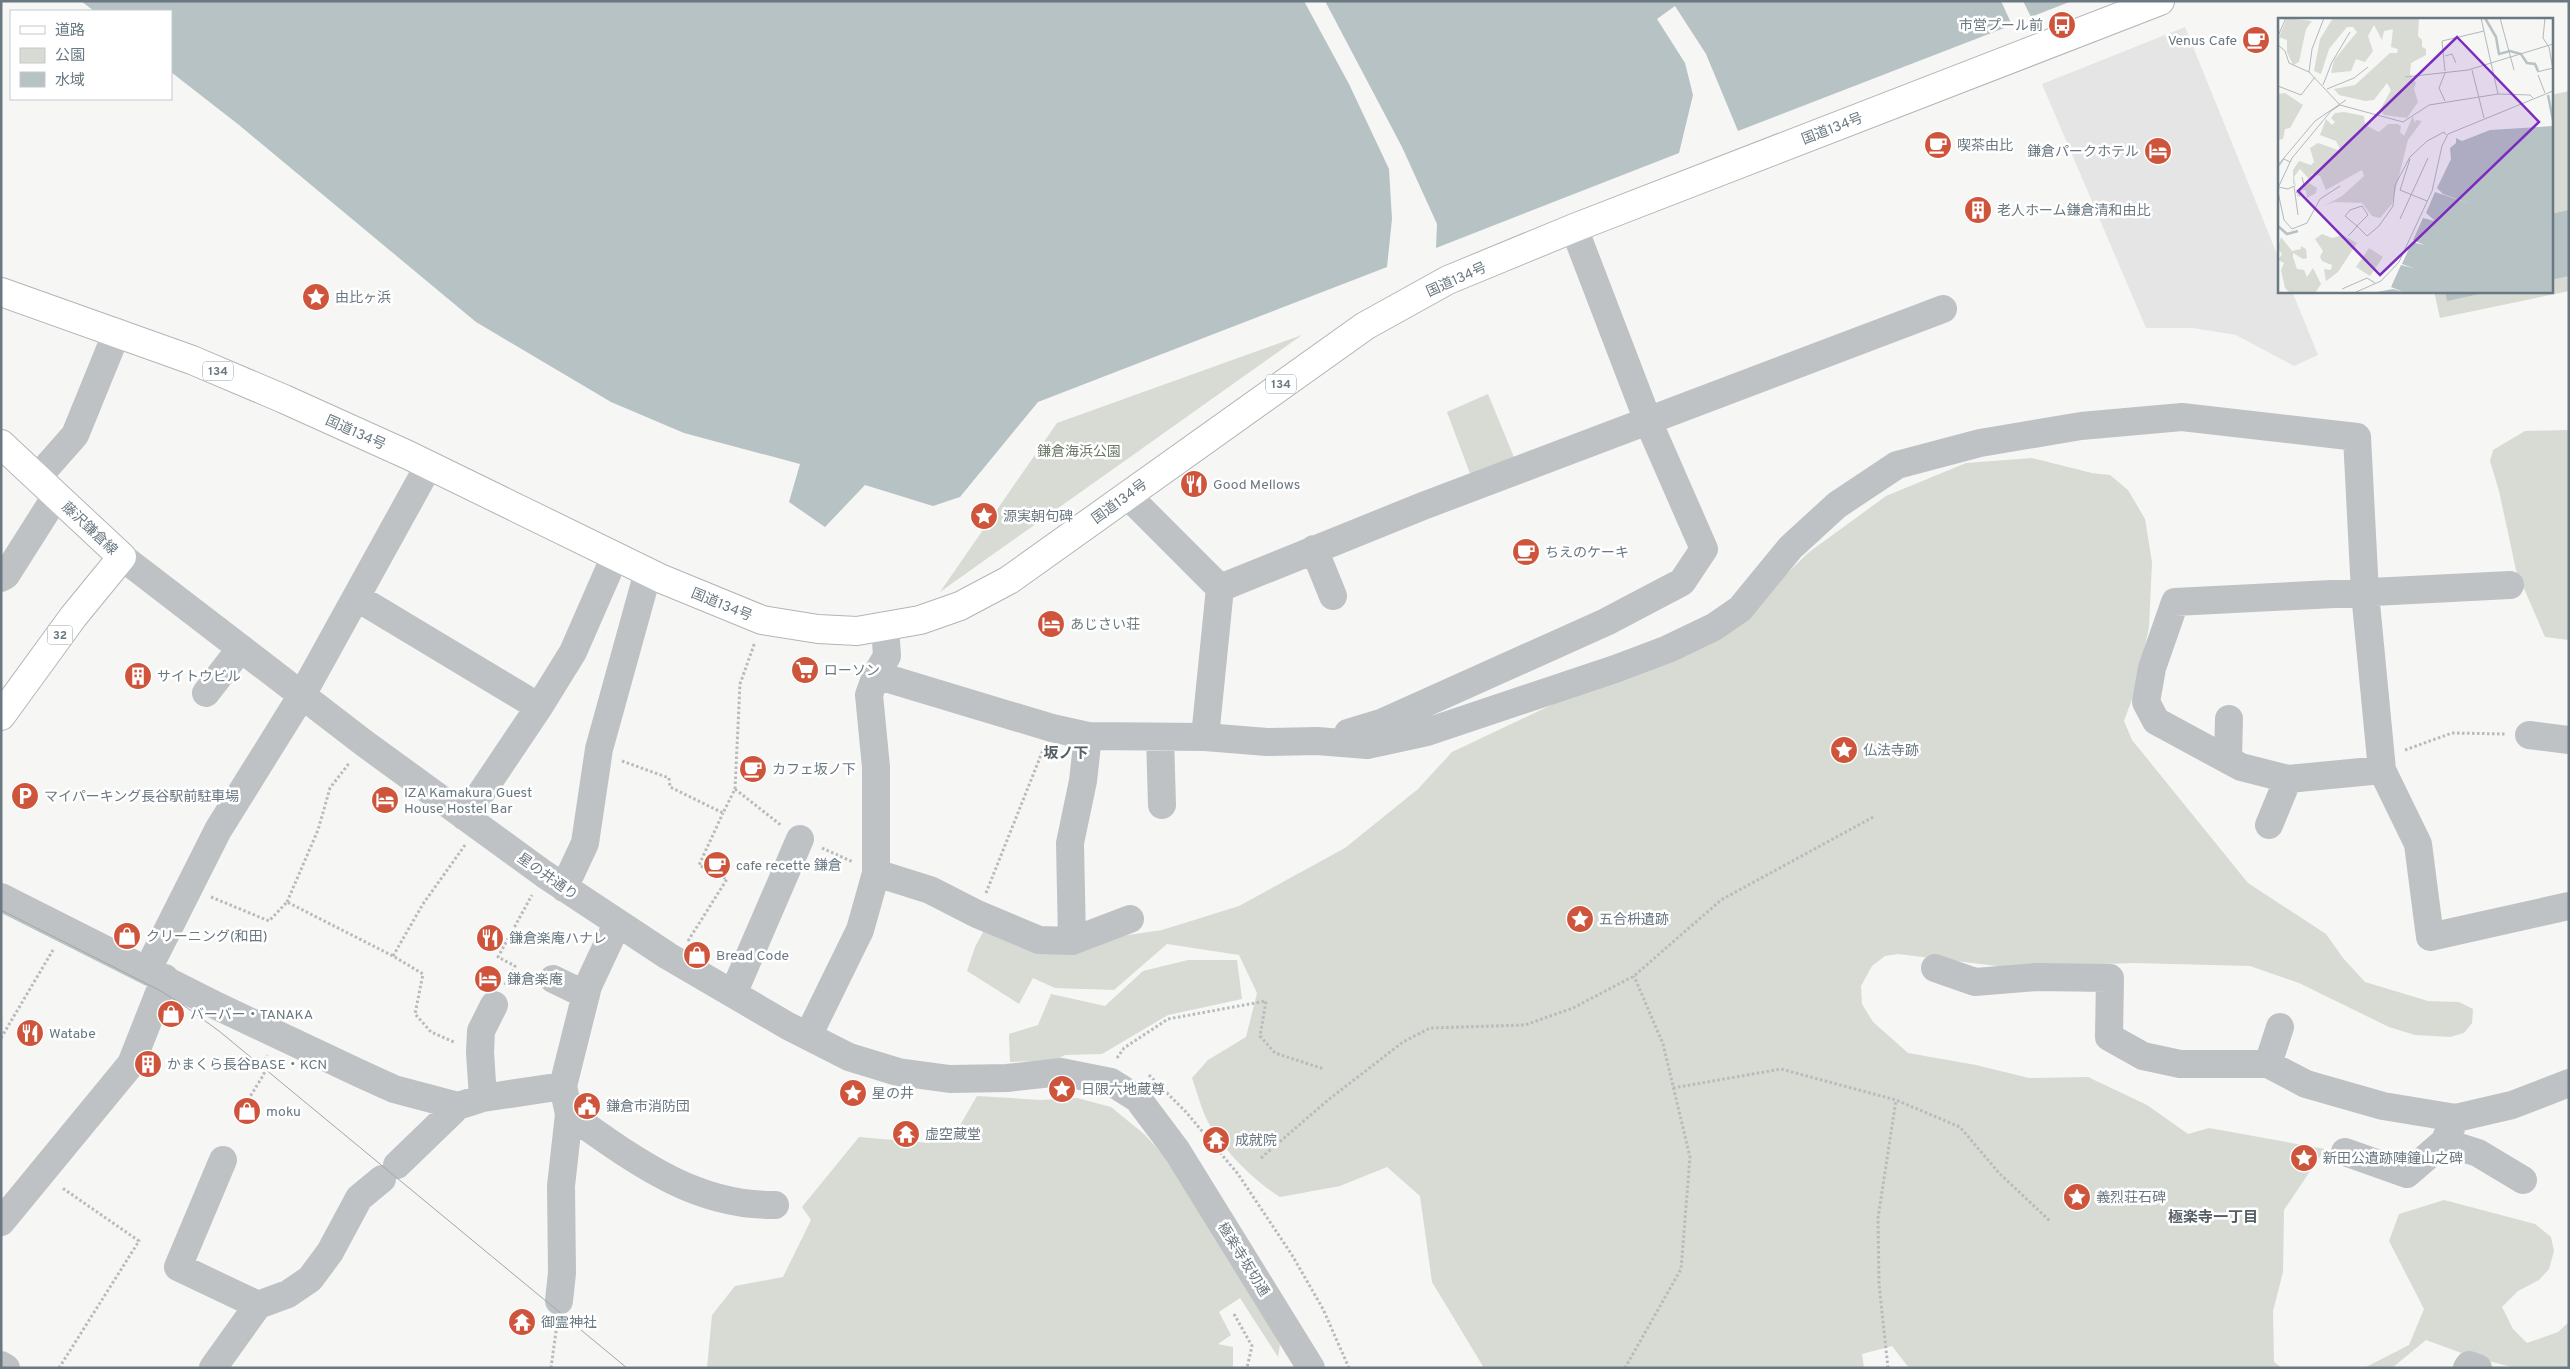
<svg xmlns="http://www.w3.org/2000/svg" width="2570" height="1369" font-family="Overpass,'Noto Sans JP',sans-serif">
	<style>
		.built { fill: #e4e5e4 }
		.green { fill: #d7dbd3 }
		.water { fill: #b7c2c5 }
		.lines { fill: none; stroke-linecap: round; stroke-linejoin: round }
		.major-casing { stroke: #b2b6b9; stroke-width: 30 }
		.highway-casing { stroke: #b2b5b8; stroke-width: 30 }
		.path { stroke: #b8bbbd; stroke-width: 3; stroke-dasharray: 2.5 2.5; stroke-linecap: butt }
		.minor { stroke: #bec2c5; stroke-width: 28 }
		.major { stroke: #fff; stroke-width: 28 }
		.highway { stroke: #fff; stroke-width: 28 }
		.tram { stroke: #a0a6aa; stroke-width: 1 }
		.labels { text-anchor: middle; stroke-width: 5; stroke-linejoin: round; paint-order: stroke }
		.shield { fill: #fff; stroke: #96a0a7; stroke-width: 1 }
		.shield-label { font-size: 12px; font-weight: bold; fill: #697881 }
		.poi-label { font-size: 14px; fill: #697881; stroke: #fff; text-anchor: start }
		.street-label { font-size: 14px; fill: #697881; stroke: #fff }
		.park-label { font-size: 14px; fill: #6c7967; stroke: #fff }
		.neighbourhood-label { font-size: 15px; font-weight: bold; fill: #566167; stroke: #fff }
		.inset-river { fill: none; stroke: #b7c2c5; stroke-width: 2.5 }
		.inset-road { fill: none; stroke: #b1b9bc; stroke-width: 1 }
		.view { fill: #7b2cbf; fill-opacity: 0.15; stroke: #7b2cbf; stroke-width: 2.5 }
		.inset-edge { fill: none; stroke: #697881; stroke-width: 2.5 }
	</style>
	<rect width="100%" height="100%" fill="#f6f6f4"/>
	<path class="built" d="M2185,27l94,232v32h13l26,64 -24,11 -58,-31 -43,-7h-47l-104,-244z"/>
	<path class="green" d="M2569,91v200l-129,27 -6,-27h117v-196z
		M1302,335l-362,257 117,-169z
		M1488,394l28,68 -44,17 -25,-67z
		M2569,430v210l-24,-3 -29,-67 -17,-79 -9,-30 3,-11 32,-19z
		M2032,458l60,15 18,2 18,15 17,29 7,43 -3,65 -13,61 -12,33 8,19 116,143 78,51 17,24 22,24 63,19 31,1 14,7 -1,14 -8,10 -14,4 -35,-2 -26,-8 -90,-44 -49,-17 -115,-3 -130,4 -107,-13 -13,2 -13,10 -11,20 1,18 11,18 35,31 68,12 53,13 59,-1 59,28 41,29 21,-6 116,21 -41,61 -1,62 -10,39 1,51 8,6h-373l-17,-22 -30,8 2,14h-380l-52,-86 -12,-86 -33,-29 -47,19 -60,11c-28,-18 -56,-46 -72,-75 -7,-14 -11,-30 -16,-44l16,-18 38,-23 11,-44 -18,-38 -72,-11 -53,46 -59,-2 -22,-10 -14,26 -52,-33 8,-24 13,-24 113,16 61,-9 77,-24 106,-58 73,-59 34,-37 112,-53 171,-75 73,-71 78,-57 80,-33z
		M1188,960h49l5,39 -74,16 -66,39 -37,1 -9,5 -46,2 -1,-28 29,-9 13,-31 54,12 38,-35z
		M977,1096l63,4 37,-2 34,9 33,27 45,49 83,146 8,16 -2,12 -38,-59 -21,14 12,23 -13,9 15,3v21h-526l5,-53 23,-29 48,-9 28,-57 -9,-13 57,-70 70,6 12,-10 18,-6z
		M2444,1200l91,24 16,13 3,14 -5,18 -10,11 -21,11 -16,16 11,22 14,14 31,-11 11,-10v46h-54l-48,-13 -41,-15 -34,28h-28l45,-23 15,-36 -35,-68 10,-27z"/>
	<path class="water" d="M81,1h1223l45,83 40,85 3,50 -5,48 -349,135 -78,95 -27,9 -68,-21 -40,42 -36,-25 11,-38 -116,-31 -73,-31 -135,-80 -237,-197 -68,-53v-61h-77z
		M1325,1h676l11,24 -274,106 -32,-77 -31,-48 -18,13 28,44 8,32 -14,58 -243,95 1,-24 -35,-77z
		M2023,1h49l-41,16z
		M2569,210v66l-18,4v-66z
		M2445,291h48l-46,10z"/>
	<g class="lines">
		<g class="major-casing">
			<path id="major" d="M1,444l121,113 -49,60 -72,99"/>
		</g>
		<g class="highway-casing">
			<path id="highway" d="M1,292l191,68 92,39 124,56 254,124 100,41 56,9 39,2 63,-11 40,-14 49,-26 356,-254 83,-46 126,-52 586,-227"/>
		</g>
		<path class="path" d="M2405,750l47,-17 54,1
			M622,761l47,17 1,9 53,26 12,-24 47,37
			M735,789l5,-105 15,-42
			M822,848l31,14
			M986,893l57,-143
			M211,897l58,24 18,-19 106,54 30,18 -8,40 16,18 25,11
			M287,902l31,-72 12,-42 20,-26
			M688,941l39,-62 -28,-14 24,-52
			M393,956l30,-52 42,-59
			M505,985l10,-19 -17,-9 34,-62
			M1,1038l52,-88
			M1117,1058l7,-10 44,-29 98,-18 -6,35 15,17 49,16
			M1149,1075l37,37 52,62 54,81 31,54 26,59
			M1673,1088l108,-19 115,31 64,27 39,46 52,49
			M248,1100l16,-26 -1,-10 4,-9
			M1261,1158l67,-58 75,-58 27,-14 95,-3 48,-17 61,-32 87,-76 154,-84
			M1234,1314l18,32 -5,22
			M59,1368l80,-127 -78,-54
			M551,1368l6,-44
			M1625,1368l56,-99 9,-112 -27,-113 -29,-68
			M1888,1368l-9,-84 -1,-66 18,-118"/>
		<path class="minor" d="M37,478l38,-43 42,-103
			M1127,495l93,93
			M1314,549l19,47
			M122,557l242,186 180,131 124,82 120,70 61,31 49,15 52,7 57,-1 54,-6 50,10 27,17 39,52 134,217
			M1,578l5,-3 50,-79
			M1220,588l203,-82 520,-197
			M356,597l183,110
			M885,626l2,30 -11,19 176,53 36,8 117,1 62,5 50,-1 50,4 60,-13 188,-63 53,-20 46,-22 26,-18 50,-61 47,-43 60,-40 83,-22 101,-17 101,-9 175,20 8,156 17,177 36,74 12,93 139,-31
			M206,693l35,-45
			M1348,733l33,-10 225,-101 76,-40 22,-33 -56,-128 -74,-193
			M2529,735l40,5
			M1160,737l2,68
			M1205,737l15,-149
			M2228,760l1,-41
			M2382,770l-94,9 -47,-12 -85,-46 -10,-19 6,-34 23,-66 335,-17
			M465,817l74,-110 34,-55 42,-96
			M2269,825l19,-46
			M876,873l54,17 47,24 62,26 33,1 58,-22
			M564,888l21,-45 14,-94 49,-177
			M1,897l216,109 144,68 33,15 64,17
			M1072,941l-2,-98 13,-62 5,-45
			M1935,968l40,14 62,-5 73,1 -1,59 34,19 37,8h88l38,20 77,22 73,12 56,-13 57,-22
			M148,969l70,-139 84,-135 127,-230
			M553,979l33,16
			M733,994l67,-155
			M808,1036l52,-106 16,-57v-106l-7,-72 7,-20
			M2268,1064l12,-37
			M483,1098l-3,-46 1,-21 13,-26
			M569,1114c64,45 124,92 206,91
			M2444,1142l34,11 45,27
			M2345,1152l62,22 37,-32 12,-24
			M223,1160l-45,107 80,38
			M397,1165l61,-59 25,-8 80,-12
			M1,1222l130,-158 34,-86
			M559,1301l3,-28 -1,-87 8,-72 -6,-28 25,-100 29,-62
			M1,1365l5,3
			M213,1368l45,-63 30,-11 22,-15 20,-27 29,-54 23,-19
			M2467,1368l2,-3 9,3"/>
		<use href="#major" class="major"/>
		<use href="#highway" class="highway"/>
		<path class="tram" d="M1,910l158,80 24,15 36,26 408,337"/>
	</g>
	<defs>
		<g id="bus-disc" transform="scale(1.4375)"><circle r="9.5" fill="#ce553c" stroke="#fff"/><path d="M-5-6H5V4H4V6H2V4H-2V6H-4V4H-5ZM-3.5-4V0h7V-4ZM-3.5 1.2v1.5H-2V1.2ZM2 1.2v1.5H3.5V1.2Z" fill="#fff"/></g>
		<g id="cafe-disc" transform="scale(1.4375)"><circle r="9.5" fill="#ce553c" stroke="#fff"/><path d="M-5.5-4.5H6V0H3Q3 3.5 0 3.5H-2.5Q-5.5 3.5-5.5 0ZM3-3.2v2h1.7v-2ZM-6 4.5H4V6H-6Z" fill="#fff"/></g>
		<g id="hotel-disc" transform="scale(1.4375)"><circle r="9.5" fill="#ce553c" stroke="#fff"/><path d="M-6-4.5h1.5V1H6V5H4.5V3h-9V5H-6ZM-4 0a1.8 1.8 0 1 1 3.6 0ZM.5 0V-2.5h3Q6-2.5 6 0Z" fill="#fff"/></g>
		<g id="building-disc" transform="scale(1.4375)"><circle r="9.5" fill="#ce553c" stroke="#fff"/><path d="M-4-6H4V6H1V3H-1V6H-4ZM-2.5-4.3h1.7v1.8h-1.7ZM.8-4.3h1.7v1.8H.8ZM-2.5-1h1.7V.8h-1.7ZM.8-1h1.7V.8H.8Z" fill="#fff"/></g>
		<g id="sight-disc" transform="scale(1.4375)"><circle r="9.5" fill="#ce553c" stroke="#fff"/><path d="M0-6L1.8-2.2L6-1.7L2.9 1.2L3.7 5.4L0 3.3L-3.7 5.4L-2.9 1.2L-6-1.7L-1.8-2.2Z" fill="#fff"/></g>
		<g id="restaurant-disc" transform="scale(1.4375)"><circle r="9.5" fill="#ce553c" stroke="#fff"/><path d="M-5-6h1v4h1v-4h1v4h1v-4h1v5L-1.5 .5V6h-2V.5L-5-1ZM5-6V6H3V1.5H1.5Q1.5-4 5-6Z" fill="#fff"/></g>
		<g id="supermarket-disc" transform="scale(1.4375)"><circle r="9.5" fill="#ce553c" stroke="#fff"/><path d="M-6-5.5h2.5l.6 2H6L4.5 2H-2.5L-4.4-4H-6ZM-1.5 3.2a1.3 1.3 0 1 0 .1 0ZM3 3.2a1.3 1.3 0 1 0 .1 0Z" fill="#fff"/></g>
		<g id="parking-disc" transform="scale(1.4375)"><circle r="9.5" fill="#ce553c" stroke="#fff"/><path d="M-3.5-5.5H1a3.5 3.5 0 0 1 0 7H-1V5.5H-3.5ZM-1-3.4V-.6H.8a1.4 1.4 0 0 0 0-2.8Z" fill="#fff"/></g>
		<g id="shop-disc" transform="scale(1.4375)"><circle r="9.5" fill="#ce553c" stroke="#fff"/><path d="M-5-2.5h2.3a2.7 3.5 0 0 1 5.4 0H5L5.5 6h-11ZM-1.5-2.5h3a1.5 2.3 0 0 0-3 0Z" fill="#fff"/></g>
		<g id="civic-disc" transform="scale(1.4375)"><circle r="9.5" fill="#ce553c" stroke="#fff"/><path d="M-.6-6.5H3V-4.5H.6V-3L4-1V1h2V6H-6V1h2V-1L-.6-3ZM-1.2 2.5V6h2.4V2.5Z" fill="#fff"/></g>
		<g id="temple-disc" transform="scale(1.4375)"><circle r="9.5" fill="#ce553c" stroke="#fff"/><path d="M0-6L5-2H3V0L6.5 2.5H4V6H1.5V3h-3V6H-4V2.5H-6.5L-3 0V-2H-5Z" fill="#fff"/></g>
	</defs>
	<g fill-rule="evenodd">
		<use href="#bus-disc" x="2062" y="25"/>
		<use href="#cafe-disc" x="2256" y="40"/>
		<use href="#cafe-disc" x="1938" y="145"/>
		<use href="#hotel-disc" x="2158" y="151"/>
		<use href="#building-disc" x="1978" y="210"/>
		<use href="#sight-disc" x="316" y="297"/>
		<use href="#restaurant-disc" x="1194" y="484"/>
		<use href="#sight-disc" x="984" y="516"/>
		<use href="#cafe-disc" x="1526" y="552"/>
		<use href="#hotel-disc" x="1051" y="624"/>
		<use href="#supermarket-disc" x="805" y="670"/>
		<use href="#building-disc" x="138" y="676"/>
		<use href="#sight-disc" x="1844" y="750"/>
		<use href="#cafe-disc" x="753" y="769"/>
		<use href="#parking-disc" x="25" y="796"/>
		<use href="#hotel-disc" x="385" y="800"/>
		<use href="#cafe-disc" x="717" y="865"/>
		<use href="#sight-disc" x="1580" y="919"/>
		<use href="#shop-disc" x="127" y="936"/>
		<use href="#restaurant-disc" x="490" y="938"/>
		<use href="#shop-disc" x="697" y="955"/>
		<use href="#hotel-disc" x="488" y="979"/>
		<use href="#shop-disc" x="171" y="1014"/>
		<use href="#restaurant-disc" x="30" y="1033"/>
		<use href="#building-disc" x="148" y="1064"/>
		<use href="#sight-disc" x="1062" y="1089"/>
		<use href="#sight-disc" x="853" y="1093"/>
		<use href="#civic-disc" x="587" y="1106"/>
		<use href="#shop-disc" x="247" y="1111"/>
		<use href="#temple-disc" x="906" y="1134"/>
		<use href="#temple-disc" x="1216" y="1140"/>
		<use href="#sight-disc" x="2304" y="1158"/>
		<use href="#sight-disc" x="2077" y="1197"/>
		<use href="#temple-disc" x="522" y="1322"/>
	</g>
	<g class="labels">
		<g class="shield">
			<rect x="203" y="361.5" width="30" height="19" rx="4"/>
			<rect x="1266" y="374.5" width="30" height="19" rx="4"/>
			<rect x="47.5" y="625.5" width="25" height="19" rx="4"/>
		</g>
		<g class="shield-label">
			<text x="218" y="375">134</text>
			<text x="1281" y="388">134</text>
			<text x="60" y="639">32</text>
		</g>
		<g class="poi-label">
			<text x="2043" y="30" text-anchor="end">市営プール前</text>
			<text x="2237" y="45" text-anchor="end">Venus Cafe</text>
			<text x="1957" y="150">喫茶由比</text>
			<text x="2139" y="156" text-anchor="end">鎌倉パークホテル</text>
			<text x="1997" y="215">老人ホーム鎌倉清和由比</text>
			<text x="335" y="302">由比ヶ浜</text>
			<text x="1213" y="489">Good Mellows</text>
			<text x="1003" y="521">源実朝句碑</text>
			<text x="1545" y="557">ちえのケーキ</text>
			<text x="1070" y="629">あじさい荘</text>
			<text x="824" y="675">ローソン</text>
			<text x="157" y="681">サイトウビル</text>
			<text x="1863" y="755">仏法寺跡</text>
			<text x="772" y="774">カフェ坂ノ下</text>
			<text x="404" y="797">IZA Kamakura Guest<tspan x="404" dy="16">House Hostel Bar</tspan></text>
			<text x="44" y="801">マイパーキング長谷駅前駐車場</text>
			<text x="736" y="870">cafe recette 鎌倉</text>
			<text x="1599" y="924">五合枡遺跡</text>
			<text x="146" y="941">クリーニング(和田)</text>
			<text x="509" y="943">鎌倉楽庵ハナレ</text>
			<text x="716" y="960">Bread Code</text>
			<text x="507" y="984">鎌倉楽庵</text>
			<text x="190" y="1019">バーバー・TANAKA</text>
			<text x="49" y="1038">Watabe</text>
			<text x="167" y="1069">かまくら長谷BASE・KCN</text>
			<text x="1081" y="1094">日限六地蔵尊</text>
			<text x="872" y="1098">星の井</text>
			<text x="606" y="1111">鎌倉市消防団</text>
			<text x="266" y="1116">moku</text>
			<text x="925" y="1139">虚空蔵堂</text>
			<text x="1235" y="1145">成就院</text>
			<text x="2323" y="1163">新田公遺跡陣鐘山之碑</text>
			<text x="2096" y="1202">義烈荘石碑</text>
			<text x="541" y="1327">御霊神社</text>
		</g>
		<g class="street-label">
			<text transform="translate(1832 128) rotate(-21)" y="5">国道134号</text>
			<text transform="translate(1456 279) rotate(-24)" y="5">国道134号</text>
			<text transform="translate(356 432) rotate(24)" y="5">国道134号</text>
			<text transform="translate(1119 501) rotate(-36)" y="5">国道134号</text>
			<text transform="translate(90 528) rotate(43)" y="5">藤沢鎌倉線</text>
			<text transform="translate(722 604) rotate(22)" y="5">国道134号</text>
			<text transform="translate(548 876) rotate(35)" y="5">星の井通り</text>
			<text transform="translate(1244 1259) rotate(58)" y="5">極楽寺坂切通</text>
		</g>
		<g class="park-label">
			<text x="1079" y="456">鎌倉海浜公園</text>
		</g>
		<g class="neighbourhood-label">
			<text x="1066" y="758">坂ノ下</text>
			<text x="2213" y="1222">極楽寺一丁目</text>
		</g>
	</g>
	<g transform="translate(2278 18)">
		<rect width="275" height="275" fill="#f6f6f4"/>
		<path d="M9,0l25,3 -6,8 -7,33 -6,3 -6,-13v-12l-8,-3zM55,0h86l-1,18 4,4v7l4,2v6l-15,8 -1,11 6,9 -2,6 4,13 -11,16 -23,-3 -4,-5 11,-20 -4,-7 -13,17 -9,1 -26,-6 -5,-6 21,-4 35,-32h7l1,-4 -7,-2 2,-18 -9,2 -2,9 -8,-15 -6,11 5,15 -8,11 -9,-3 -5,12 -20,2 3,-13 23,-28 -4,-5h-6l-18,22 -8,25 -7,-3 6,-32zM7,75l18,12 -13,23 -5,1 -2,10 -5,1v-46zM66,94l20,4 1,9 14,7 9,-8h9l4,2 -1,6 4,4 9,-20 2,7 1,-3 6,1 -14,19 -16,64 -12,14 -8,-2 -10,-13 -28,-1 -10,4 18,-10 22,-20 -2,-6 -36,20 -6,-14 -8,-2 -3,9 8,5 -1,5 -9,5 -1,-8h-4l-2,7 -3,-1 1,-6 10,-6 1,-5 -9,-10 -6,8 2,10 -3,-4v-13l6,-9 12,4 3,-3 -4,-14 8,-5 23,8 -5,-10 -16,-6 6,-16 6,6 3,-3 -4,-4 4,-5zM44,216l10,4 11,-3 14,8 -19,29 -12,9 -2,-12 7,1 1,-5 -10,-4 -2,-4 3,-6 -8,-12zM3,219l11,14 9,-2v-3l5,3 1,9 -4,1 -10,-6v4l4,12 7,1 3,7 6,-9 8,16 -6,9h-25l-5,-5 -4,-18 3,-7 -6,-3 4,-6 -4,-6zM91,230l14,9 -13,19 -14,-9z" fill="#d7dbd3"/>
		<path d="M275,108v167h-182l22,-4 10,3 -12,-5 10,-22 12,3 -11,-4 10,-22 12,3 -11,-5 10,-22 12,3 -9,-8 9,-21 36,12 -28,-10 -6,-6 14,-29 -1,-11 6,-5v-5l6,3 28,-11z" fill="#b7c2c5"/>
		<path class="inset-river" d="M207,0l11,19 3,17 11,-3 11,3 6,9 8,1 3,7M270,77l5,25M0,208l9,8 11,-3"/>
		<path class="inset-road" d="M203,0l17,76 32,1 3,3M222,0l14,52M267,0l-2,20 6,9 4,23M0,18l8,-18M0,27l7,6 4,12 20,9 31,33M167,38l7,-2 4,9M194,52l12,48M167,53l-3,-30 42,-10M31,54l3,-23 12,-31M259,54l16,-4M167,55l-6,15 6,13M260,57l7,18M127,59l63,-7 85,-26M45,67l9,-23 18,-30M0,68l23,9 14,-18M49,71l27,-11 14,-11M62,87l63,17 26,-17 69,-11M132,141l-10,31 27,11M0,147l37,-44 31,-21M0,149l6,-8 6,3M0,169l10,2 6,-3 4,29M0,170l14,-30 39,-47 9,-6M0,174l6,28 8,9 15,-6 13,-24 20,-13M18,175l8,-8 -2,-8M122,201l28,-61M70,218l5,-5 4,-5 11,-11 -6,-9 -12,4 -5,6 12,10 10,10 12,-10 14,-20 2,-21 15,-28 17,-16 17,-9 2,3M64,271l25,-11 8,5M76,275l27,-12 18,-19 33,-71 10,-45 6,-12 105,-43"/>
		<path class="view" d="M179,19l82,85 -159,153 -82,-84z"/>
		<rect width="275" height="275" class="inset-edge"/>
	</g>
	<rect width="2570" height="1369" fill="none" stroke="#697881" stroke-width="5"/>
	<rect x="10" y="10" width="162" height="90" fill="#ffffff" stroke="#c3c9cd"/>
	<rect x="20" y="26" width="25" height="8" fill="#ffffff" stroke="#c3c9cd"/>
	<text x="55" y="35" font-size="15" fill="#697881">道路</text>
	<rect x="20" y="48" width="25" height="15" fill="#d7dbd3" stroke="#c3c9cd"/>
	<text x="55" y="60" font-size="15" fill="#697881">公園</text>
	<rect x="20" y="72" width="25" height="15" fill="#b7c2c5" stroke="#c3c9cd"/>
	<text x="55" y="85" font-size="15" fill="#697881">水域</text>
</svg>
